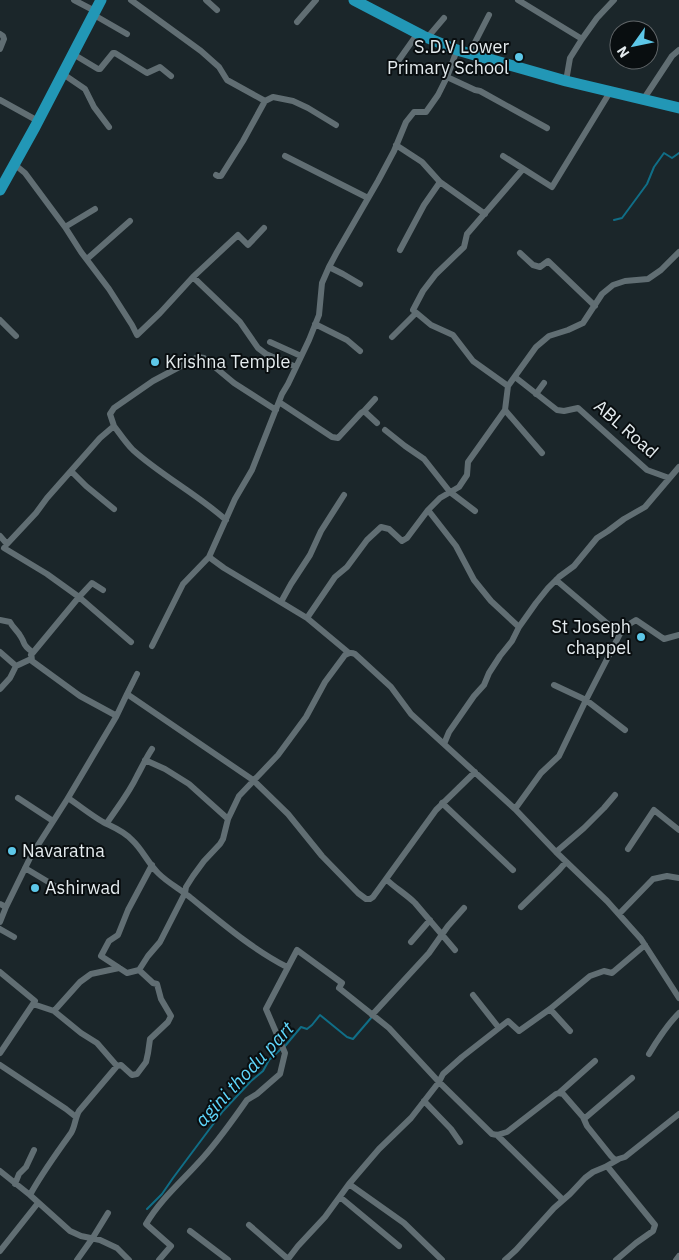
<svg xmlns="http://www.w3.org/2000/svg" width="679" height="1260" font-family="'IBM Plex Sans',sans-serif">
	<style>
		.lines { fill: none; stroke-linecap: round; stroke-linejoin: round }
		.stream { stroke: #106e87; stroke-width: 2 }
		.street { stroke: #616e73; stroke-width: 6 }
		.highway { stroke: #2297b6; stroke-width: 11 }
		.poi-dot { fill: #5dc7e8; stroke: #090e10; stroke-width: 2 }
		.labels { text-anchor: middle; stroke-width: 4; stroke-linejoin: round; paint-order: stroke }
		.poi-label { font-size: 18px; fill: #e4ebee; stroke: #090e10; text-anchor: start }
		.street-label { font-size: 18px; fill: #e4ebee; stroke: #090e10 }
		.water-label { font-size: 19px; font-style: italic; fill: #5fd6fb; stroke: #090e10 }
	</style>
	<rect width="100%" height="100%" fill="#1b262a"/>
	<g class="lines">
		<path class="stream" d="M614,220l8,-2 25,-34 7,-17 10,-14 8,5 7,-5
			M285,1046l16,-19 6,2 5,-4 8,-10 27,22 6,2 18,-21
			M147,1209l15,-15 11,-16 50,-67 28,-30 12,-10 6,-11 12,-11"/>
		<path class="street" d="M74,0l21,11
			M131,0l70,51 18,16 8,13 38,21 8,-4 20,4 15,7 28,17
			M206,0l11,10
			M518,0l64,39
			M94,15l33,19
			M297,22l19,-22
			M0,34l3,2 1,3 -4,10
			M427,38l17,-20
			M73,54l25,15h2l13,-16h2l32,20 13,-6 11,9
			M469,54l20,-39
			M396,64l22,-31
			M63,74l22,15 9,18 15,20
			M447,77l28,13 5,1 67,37
			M566,81l4,-23 12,-19 15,-21 17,-18
			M0,100l38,21
			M643,100l29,-44 7,-6
			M396,145l26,17 18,20 -16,23 -24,45
			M285,156l83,42
			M503,156l49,31 58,-95
			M14,164l11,9 40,54 16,25 28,37 23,36 5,10 23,-22 33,-36 47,45 18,26 8,6 30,13
			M216,175l2,1h3l22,-35 22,-40
			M440,182l45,32
			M65,227l30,-18
			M520,253l13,12 7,2 8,-6 47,45
			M87,259l43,-38
			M329,267l14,7 17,10
			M193,277l45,-42 10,10 16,-17
			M0,320l16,16
			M315,324l32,16 13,11
			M392,337l24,-24
			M270,342l31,14
			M515,377l42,33 7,1 14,-3 69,62 22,8
			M508,386l-35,-25 -20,-26 -22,-10 -18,-15 10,-19 13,-17 28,-27 3,-13 56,-65
			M536,394l8,-11
			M279,402l53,35 6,1 23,-25 3,-2 13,12
			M505,410l37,43
			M364,411l11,-12
			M114,426l-4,-12 4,-6 39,-27 45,-24 6,1 30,25 42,27
			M385,430l20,16 19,13 26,33 25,19
			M71,471l15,15 28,23
			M428,510l28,36 18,34 17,21 28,26
			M0,536l7,8 29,-31 11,-15 53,-60 14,-12c6,8 12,17 19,24 29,26 64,44 93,70
			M4,548l43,26 32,23 52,45
			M556,580l53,45 14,3 13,-8 28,19 15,-4
			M281,602l10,-18 19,-29 11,-24 23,-36
			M307,618l28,-41 12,-10 20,-27 14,-13 8,2 13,12 5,-3 21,-28 12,-12 19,-11 8,-12 1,-13 37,-52 3,-24 28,-39 13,-11 19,-6 15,-7 19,-29 11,-9 12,-4 23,-2 13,-9 18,-18
			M0,620l10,2c3,6 8,9 11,15 5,8 1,7 10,14l1,10 48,35 35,19 1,2 -48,81 -37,58 -25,51 -6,-3
			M152,646l31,-62 26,-27
			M0,652l16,14 15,-7
			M349,653l-42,-35 -83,-50 -15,-11 26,-58 17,-29 30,-76 6,-10 21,-44 10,-25 3,-32 7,-16 8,-15 41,-71 16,-30 12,-29 8,-10h12l12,-17 9,-18 10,-27
			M31,655l48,-58 13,-14 11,7
			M554,685l32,15 39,30
			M0,689l10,-11 6,-12
			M127,694l10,-20
			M116,717l11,-23 126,86 35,34 34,42 36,37 8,6h4l3,-2 63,-87 39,-38
			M444,744l5,-12 25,-36 10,-11 5,-12 11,-17 12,-15 7,-14 17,-24 12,-15 11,-11 15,-11 23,-28 11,-7 16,-12 21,-12 34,-40
			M145,760l20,9 24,15 39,35
			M18,798l35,23
			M68,798c12,8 23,17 35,24 10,5 21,9 29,18 10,9 16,23 26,33 10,10 22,16 33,25 31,25 61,51 96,69
			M442,803l71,67
			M515,809l26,-36 18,-17 27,-56 37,-72
			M107,823c10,-15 22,-30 30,-47 5,-9 9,-18 15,-27
			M628,849l26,-39 25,20
			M556,852l28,-24 20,-20 11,-13
			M152,865l-24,45 -10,25 -9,6 -8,15 26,17 12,-3 9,-14 12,-14 25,-49 1,-6 7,-11 11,-15 16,-17 3,-5 5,-20 11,-23 39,-41 28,-38 19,-35 20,-27c4,-2 6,-3 10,-1l36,33 20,27 104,95 41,43 51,49 34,38 38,59
			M25,868l30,18
			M386,879c9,9 20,15 29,24l40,47
			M521,907l38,-37 7,-8
			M619,914l34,-35 14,-3 12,2
			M0,922l6,-15
			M0,929l14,8
			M411,942l19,-22
			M0,972l35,29 -35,52
			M473,995l26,33
			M33,1004l21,7 27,22 16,10 20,23
			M550,1009l20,22
			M54,1011l26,-29 11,-8 28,-6
			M372,1015l57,-62 19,-27 16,-18
			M649,1054c9,-15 18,-29 30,-41
			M0,1065l66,44 10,8
			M559,1093l36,-32
			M424,1101l27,28 9,13
			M584,1119l48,-41
			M497,1135l66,65
			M607,1166l48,59 -2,6 -17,12 -20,17
			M0,1171l30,24 40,36 11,5 19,4 17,8 12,12
			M15,1184l4,-10 7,-7 8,-17
			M349,1184l55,39 38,37
			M30,1195c12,-22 27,-42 41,-62 4,-6 4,-15 8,-22l38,-45 4,-1 11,10 5,-1 9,-12 2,-9 2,-14 18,-17 3,-6 -10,-17 -4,-15 -4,-1 -14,-13
			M340,1197l59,49
			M249,1225l39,34
			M190,1231l38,29
			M0,1251l38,-48
			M77,1260l15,-21 16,-26
			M159,1260l12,-14 -25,-22c14,-24 35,-42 53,-62 18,-19 33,-41 48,-62l10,-6 23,-20 5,-21 -19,-44 31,-59 45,33 -3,5 50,40 50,54 53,52 5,1 10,-3 49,-38 3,-1 4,1 20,23 4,9 24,30 4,4 10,-3 54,-43
			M288,1260v-1l10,-13 27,-29 24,-33 30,-35 32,-31 28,-36 4,-8 19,-17 46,-36 11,10 31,-22 40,-33 14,-5 8,2 33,-28
			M505,1260l11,-10 38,-42 16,-14 15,-16 8,-6 12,-5 14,-8
			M676,1260l3,-4"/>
		<path class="highway" d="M354,0l69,36 34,14 109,31 113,27
			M0,190l35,-63 66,-127"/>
	</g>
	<g class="poi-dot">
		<circle cx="519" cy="57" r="5"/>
		<circle cx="155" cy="362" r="5"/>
		<circle cx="641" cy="637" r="5"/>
		<circle cx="12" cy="851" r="5"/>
		<circle cx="35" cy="888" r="5"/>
	</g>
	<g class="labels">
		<g class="poi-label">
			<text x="509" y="53" text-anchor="end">S.D.V Lower<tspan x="509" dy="21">Primary School</tspan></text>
			<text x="165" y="368">Krishna Temple</text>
			<text x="631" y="633" text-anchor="end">St Joseph<tspan x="631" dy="21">chappel</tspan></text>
			<text x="22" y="857">Navaratna</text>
			<text x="45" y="894">Ashirwad</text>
		</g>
		<g class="street-label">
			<text transform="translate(626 429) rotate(41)" y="6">ABL Road</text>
		</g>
		<g class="water-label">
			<text transform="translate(244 1074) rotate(-47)" y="7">agini thodu part</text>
		</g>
	</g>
	<g transform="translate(634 45) rotate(237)"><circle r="24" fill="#090e10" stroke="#616669"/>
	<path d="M0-4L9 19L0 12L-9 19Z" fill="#5dc7e8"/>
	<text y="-8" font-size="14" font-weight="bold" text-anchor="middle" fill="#e4ebee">N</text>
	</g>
</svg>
